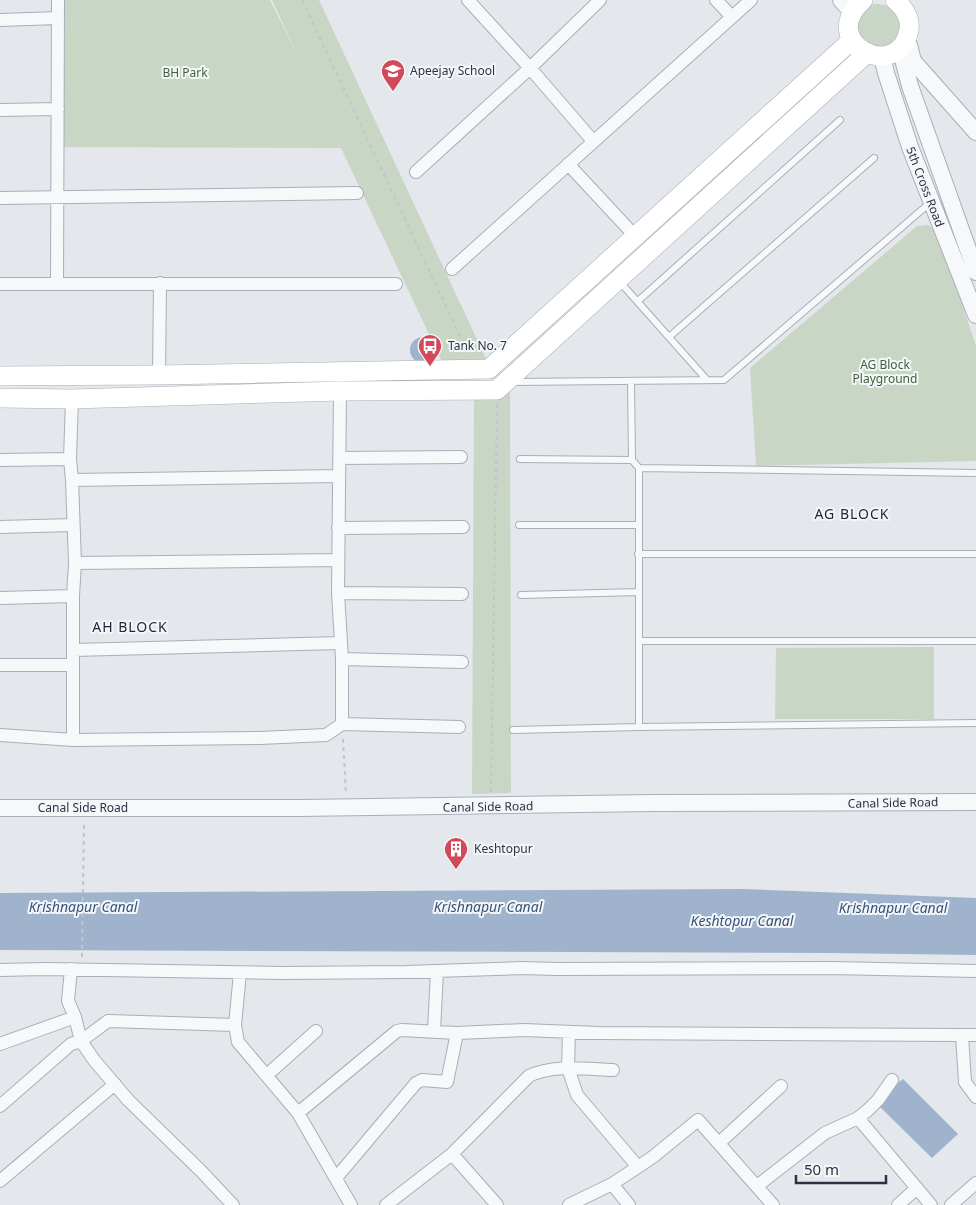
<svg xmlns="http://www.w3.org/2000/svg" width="976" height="1205" font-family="'Noto Sans',sans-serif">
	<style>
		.green { fill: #c9d6c5 }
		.water { fill: #9fb4cc }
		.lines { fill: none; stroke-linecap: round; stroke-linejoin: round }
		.service-casing { stroke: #a9aeb7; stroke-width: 8 }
		.minor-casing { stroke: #a9aeb7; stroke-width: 14 }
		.tertiary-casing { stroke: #a9aeb7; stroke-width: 18 }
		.secondary-casing { stroke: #a9aeb7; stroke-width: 20 }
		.path { stroke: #c2c5cb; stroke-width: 2; stroke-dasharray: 4 4; stroke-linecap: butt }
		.service { stroke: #f7f8fa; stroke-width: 6 }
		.minor { stroke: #f7f8fa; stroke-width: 12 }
		.tertiary { stroke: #f7f8fa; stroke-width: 16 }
		.secondary { stroke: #fff; stroke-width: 19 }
		.labels { text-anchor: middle; stroke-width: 4; stroke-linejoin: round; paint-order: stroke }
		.poi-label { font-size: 12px; fill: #2b3445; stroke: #f4f6f9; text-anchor: start }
		.park-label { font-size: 12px; fill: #3f6138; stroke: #f4f6f9 }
		.street-label { font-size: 12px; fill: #2b3445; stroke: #f4f6f9 }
		.neighbourhood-label { font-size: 14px; letter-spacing: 1px; fill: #1d2536; stroke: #f4f6f9 }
		.water-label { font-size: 14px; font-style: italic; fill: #34527a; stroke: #f4f6f9 }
	</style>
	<rect width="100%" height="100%" fill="#e4e7ec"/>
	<path class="green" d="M65,0h205l28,56 -26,-56h47l169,363 -44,3 -103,-218 -278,-1z
		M874,4c19,-1 30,13 24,31 -2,4 -4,7 -7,10 -5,2 -11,2 -16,3l-17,-13 -1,-15 10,-13z
		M928,225l10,7 38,114v115l-220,5 -6,-98 167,-142z
		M510,390l1,403 -39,1 2,-400z
		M934,647v72h-159l1,-71z"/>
	<path class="water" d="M410 350a13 13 0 1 1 26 0a13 13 0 1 1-26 0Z
		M743,889l233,9v57l-146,-2 -830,-3v-57z
		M903,1079l55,55 -26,24 -55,-54 10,-14z"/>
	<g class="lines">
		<g class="service-casing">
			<path id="service" d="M620,282l87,98
				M638,301l202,-181
				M669,337l205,-179
				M631,381l1,79
				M512,382l212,-2 207,-178
				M520,459l112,1 7,8v259
				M639,468l337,5
				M519,525h120
				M638,554h338
				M521,595l118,-3
				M639,641h337
				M513,730l126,-3 337,-4"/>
		</g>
		<g class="minor-casing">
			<path id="minor" d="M468,0l62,68 63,73
				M716,0l16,17
				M0,20l58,-2
				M0,110l58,-1
				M568,164l67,72
				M416,172l114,-104 70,-68
				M0,198l357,-5
				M452,269l299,-269
				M0,284h396
				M57,284l1,-284
				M159,375l1,-92
				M72,399l-2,60 2,21 3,83 -2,33v144
				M339,458l122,-1
				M0,460l70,-1
				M72,480l267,-4
				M0,527l72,-2
				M338,528l125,-1
				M75,563l263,-3
				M338,593l124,1
				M0,598l73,-2
				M73,650l267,-7
				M342,659l120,3
				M0,665h73
				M342,724l117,3
				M0,735l73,5 187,-2 66,-3 16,-11v-65l-4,-66 2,-202
				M71,969l-3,32 7,16 6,24 13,19 34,40 73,71 32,34
				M0,970l44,-1 237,4 125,-1 115,-4 36,1 275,-1 144,3
				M240,973l-5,52 3,17 60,71 53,92
				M434,1031l3,-60
				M569,1032l-1,36 9,27 61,72
				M962,1035h14
				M0,1044l75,-27
				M267,1075l49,-44
				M0,1106l71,-62 10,-3 27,-20 127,4
				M298,1113l99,-82 5,-1 55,3
				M858,1118l73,87
				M719,1143l62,-57
				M452,1154l45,51
				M336,1178l80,-95 6,-3 25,2 10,-49 67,-3 74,3 364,2 3,47 11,15
				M0,1181l115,-97
				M612,1184l17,21
				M757,1186l68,-53 33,-15 10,-8 10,-10 14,-20
				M386,1205l66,-51 77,-78c25,-12 57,-7 84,-6
				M569,1205l43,-21 26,-17 16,-11 44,-36 75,85
				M898,1205l19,-17
				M951,1205l25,-22"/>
		</g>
		<g class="tertiary-casing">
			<path id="tertiary" d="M841,0l11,12
				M909,45l4,16 63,71
				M900,48l10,38 66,186
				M882,56l4,17 24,74 66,168
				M0,808h300l354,-5 322,-1"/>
		</g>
		<g class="secondary-casing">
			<path id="secondary" d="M863,0c-48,43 36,84 46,30 2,-13 -5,-22 -14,-30
				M0,376l159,-1 330,-6 363,-329
				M0,398l72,1 268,-8 157,-1 369,-336"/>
		</g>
		<path class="path" d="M302,0l166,353
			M343,739l3,55
			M491,792l6,-388
			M82,957l2,-135"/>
		<use href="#service" class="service"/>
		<use href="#minor" class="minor"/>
		<use href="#tertiary" class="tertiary"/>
		<use href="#secondary" class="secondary"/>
	</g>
	<defs>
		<g id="school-pin" transform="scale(1.25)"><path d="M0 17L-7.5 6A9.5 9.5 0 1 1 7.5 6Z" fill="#d1495b" stroke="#f4f6f9"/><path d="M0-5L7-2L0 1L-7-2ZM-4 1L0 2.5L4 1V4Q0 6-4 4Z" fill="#fff"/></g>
		<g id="bus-pin" transform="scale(1.25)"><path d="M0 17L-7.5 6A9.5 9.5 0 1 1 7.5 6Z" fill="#d1495b" stroke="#f4f6f9"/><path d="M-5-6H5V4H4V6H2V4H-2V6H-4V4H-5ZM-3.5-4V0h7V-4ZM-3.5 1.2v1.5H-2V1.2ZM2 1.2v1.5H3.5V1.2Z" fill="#fff"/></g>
		<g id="building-pin" transform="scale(1.25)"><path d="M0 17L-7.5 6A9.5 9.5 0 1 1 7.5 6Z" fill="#d1495b" stroke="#f4f6f9"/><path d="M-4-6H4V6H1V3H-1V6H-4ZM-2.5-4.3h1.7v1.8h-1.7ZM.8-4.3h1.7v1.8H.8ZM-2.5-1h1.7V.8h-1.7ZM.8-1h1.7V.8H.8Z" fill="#fff"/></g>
	</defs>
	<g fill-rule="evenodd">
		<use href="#school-pin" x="393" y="71"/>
		<use href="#bus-pin" x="430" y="346"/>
		<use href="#building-pin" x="456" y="849"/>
	</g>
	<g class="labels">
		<g class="poi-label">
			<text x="410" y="75">Apeejay School</text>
			<text x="448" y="350">Tank No. 7</text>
			<text x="474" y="853">Keshtopur</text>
		</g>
		<g class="park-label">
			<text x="185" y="77">BH Park</text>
			<text x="885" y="369">AG Block<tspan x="885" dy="14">Playground</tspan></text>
		</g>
		<g class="street-label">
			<text transform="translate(925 187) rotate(69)" y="4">5th Cross Road</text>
			<text transform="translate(893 803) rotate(-1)" y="4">Canal Side Road</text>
			<text transform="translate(488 807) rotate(-1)" y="4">Canal Side Road</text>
			<text x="83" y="812">Canal Side Road</text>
		</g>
		<g class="neighbourhood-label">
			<text x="852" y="519">AG BLOCK</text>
			<text x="130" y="632">AH BLOCK</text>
		</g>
		<g class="water-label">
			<text x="83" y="912">Krishnapur Canal</text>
			<text x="488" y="912">Krishnapur Canal</text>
			<text x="893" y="913">Krishnapur Canal</text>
			<text x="742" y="926">Keshtopur Canal</text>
		</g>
	</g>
	<path d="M796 1175v8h90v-8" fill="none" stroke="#2b3445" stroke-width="2.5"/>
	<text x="804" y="1175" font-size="15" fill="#2b3445" stroke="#f4f6f9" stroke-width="4" paint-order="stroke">50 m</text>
</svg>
